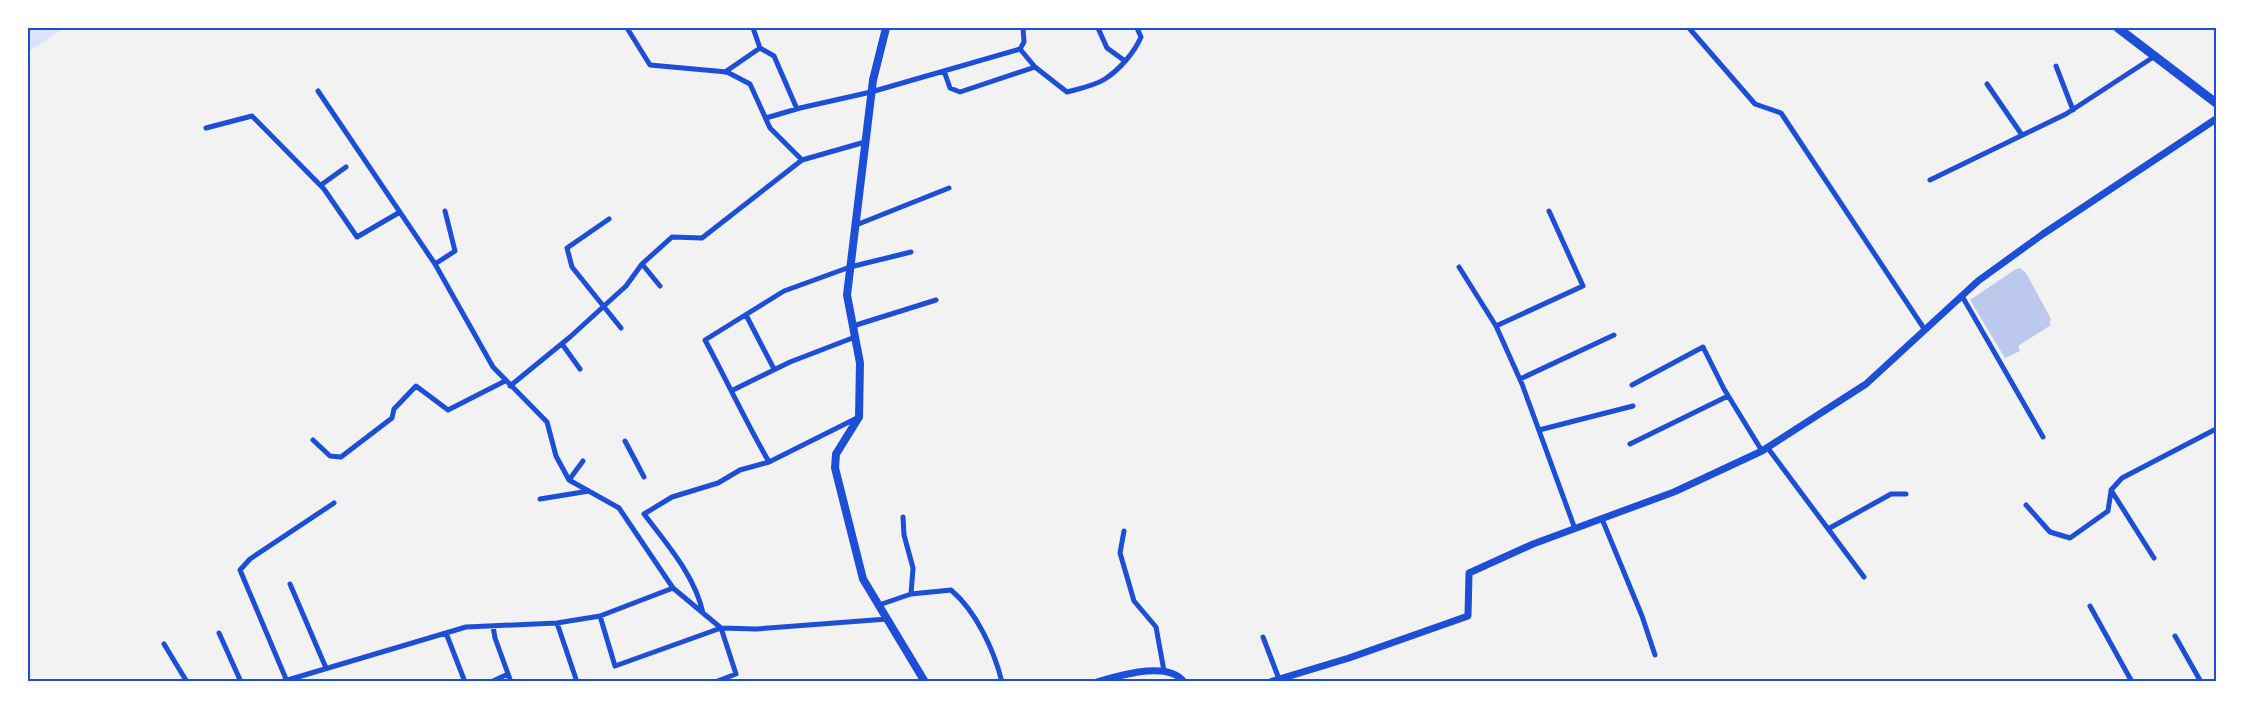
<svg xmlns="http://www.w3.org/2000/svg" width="2244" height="709" font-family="Commissioner,sans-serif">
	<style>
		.green { fill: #dbe4f7 }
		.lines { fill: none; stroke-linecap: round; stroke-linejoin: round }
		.stream { stroke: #bfd3fe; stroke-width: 2.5 }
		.building { fill: #bdc9ec }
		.minor { stroke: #1d4ed8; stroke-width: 5 }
		.tertiary { stroke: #1d4ed8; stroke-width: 7 }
		.secondary { stroke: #1d4ed8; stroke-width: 8 }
		.primary { stroke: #1d4ed8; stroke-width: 9 }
		.neatline { fill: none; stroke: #1d4ed8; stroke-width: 2 }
	</style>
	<rect width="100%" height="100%" fill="#f2f2f2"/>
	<path class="green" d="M28,28h36l-36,24z"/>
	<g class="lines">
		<path class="stream" d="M2216,588v1"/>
	</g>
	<path class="building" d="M2020,268l6,5 25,46 -2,4 2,2 -33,21 2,5 -15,7 -35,-58 46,-31z"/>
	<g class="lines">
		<path class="minor" d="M627,28l23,37 77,7 23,12 20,44 32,32
			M753,28l7,20 14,8 23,53
			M1098,28l9,20 18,13
			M1689,28l66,76 26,9 144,217
			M1020,49l15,18 32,25c11,-3 27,-6 38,-13 15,-10 29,-26 36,-42l-4,-9
			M2056,66l17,44
			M944,71l6,17 10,4 75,-25
			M725,72l35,-24
			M1987,84l35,51
			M318,91l117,173 58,103 54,55 9,34 13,24 50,28 54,80 48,40 35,1 131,-10
			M766,118l34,-10 71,-16 149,-43 4,-7 -1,-14
			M206,128l46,-12 72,73 33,48 43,-25
			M1930,180l136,-66 89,-58
			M321,185l25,-18
			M609,219l-42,29 5,19 49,61
			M856,225l93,-37
			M435,264l20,-13 -10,-40
			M642,264l18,22
			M1459,267l37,59 26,58 53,145
			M1962,296l81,141
			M746,315l28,54
			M853,326l83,-26
			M1496,326l87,-40 -34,-75
			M562,344l18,25
			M1520,379l94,-44
			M1632,385l71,-38 21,42 38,62
			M510,386l60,-49 56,-51 16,-22 30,-27 30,1 100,-78 63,-18
			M733,390l57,-28 65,-25
			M1539,430l94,-24
			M313,440l17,16 11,1 51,-39 2,-9 22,-23 32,24 57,-29
			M625,441l19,36
			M1630,444l98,-48
			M1767,447l97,130
			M769,462c-23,-40 -42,-81 -64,-122l79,-49 66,-24 61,-15
			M569,480l14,-19
			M540,499l49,-8
			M2026,505l24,27 20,6 38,-27 3,-20
			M903,517l1,18 9,33 -2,26
			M1602,519l40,97 13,39
			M1828,529l63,-35h15
			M1124,531l-4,22 14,48 22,26 8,44
			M2154,558l-43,-68 11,-12 94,-49
			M290,584l36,84
			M879,605l32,-11 40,-4c25,21 43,60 51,92
			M2090,606l42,76
			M703,613c-8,-37 -36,-69 -59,-99l28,-17 46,-14 22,-13 29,-8 90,-45
			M600,616l15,50 106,-38 15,46 -21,8
			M557,623l20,59
			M493,626l2,12 16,44
			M219,633l22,49
			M446,633l19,49
			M2175,636l26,46
			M1263,637l16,42
			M164,644l23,38
			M286,679l-46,-109 10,-11 84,-56
			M281,682l185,-55 91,-4 43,-7 73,-28
			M491,682l17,-8"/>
		<path class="tertiary" d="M1097,682c22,-6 71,-22 87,0
			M1270,682l79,-24 119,-42 1,-43 64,-29 141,-52 88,-41 104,-67 112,-103 65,-47 173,-115"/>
		<path class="secondary" d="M886,28l-13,52 -26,215 13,68 -1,54 -23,37 -1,14 28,111 62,103"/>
		<path class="primary" d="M2118,28l98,75"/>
	</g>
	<rect width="2244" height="709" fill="none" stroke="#ffffff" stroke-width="58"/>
	<rect x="29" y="29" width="2186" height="651" class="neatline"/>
</svg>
